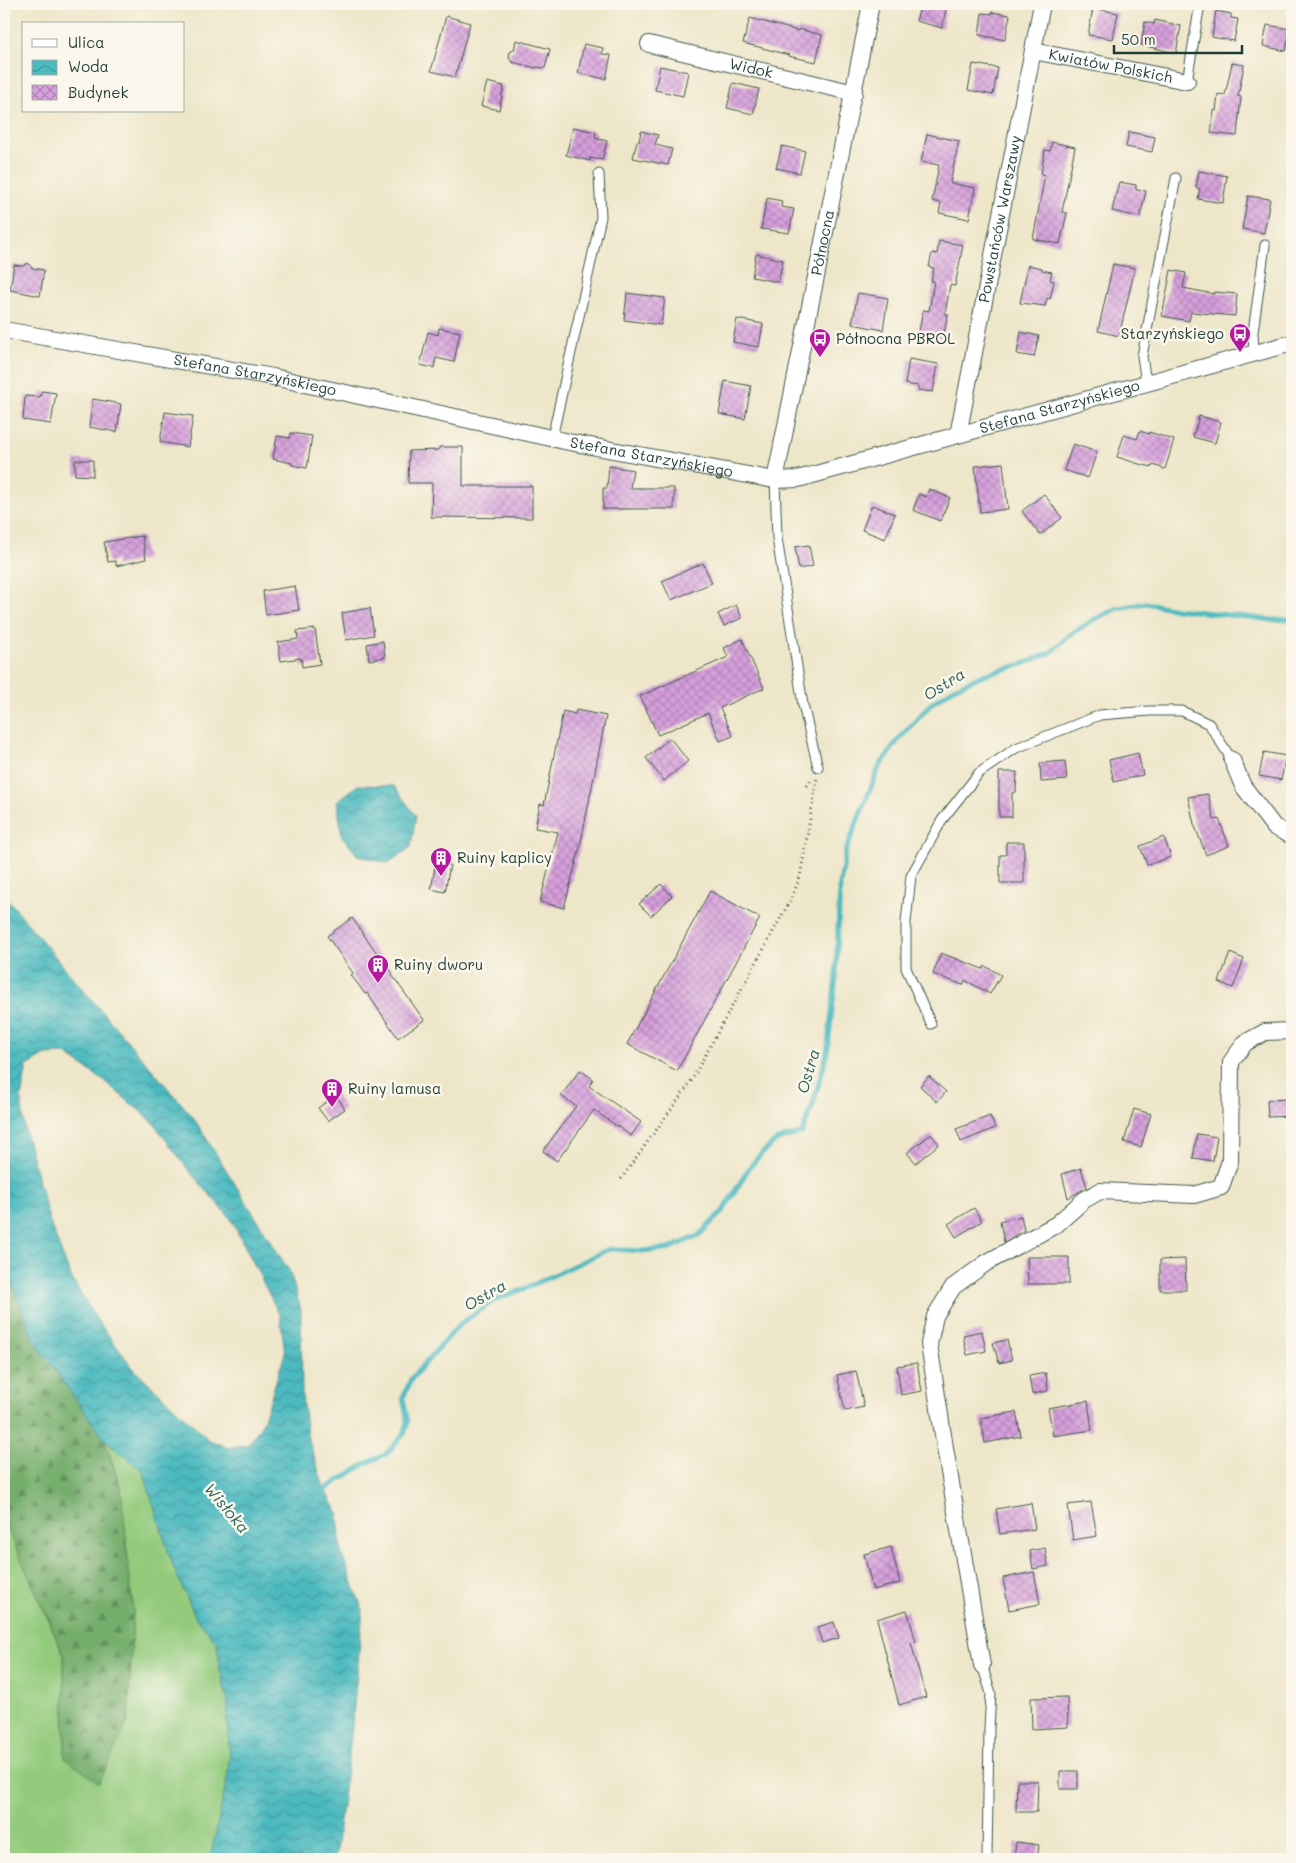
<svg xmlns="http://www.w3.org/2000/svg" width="1296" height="1863" font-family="Mali,sans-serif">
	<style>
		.grass { fill: #92ca7c; stroke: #588458 }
		.forest { fill: url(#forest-firs); stroke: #4a7650 }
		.water { fill: url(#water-waves); stroke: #357c7a; fill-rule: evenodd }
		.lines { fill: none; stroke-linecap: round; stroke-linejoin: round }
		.stream { stroke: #4bbac0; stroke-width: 5 }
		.building { fill: url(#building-cross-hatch) }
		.lane-casing { stroke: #3e564a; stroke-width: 11 }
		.street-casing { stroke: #3e564a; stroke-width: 18 }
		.path { stroke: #3e564a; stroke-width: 3; stroke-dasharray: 1 4; stroke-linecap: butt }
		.lane { stroke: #fff; stroke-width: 9 }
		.street { stroke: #fff; stroke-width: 16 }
		.labels { text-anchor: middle; stroke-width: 5; stroke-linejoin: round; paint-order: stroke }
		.street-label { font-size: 15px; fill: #1f3d34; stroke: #fbf7ec }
		.poi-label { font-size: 15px; fill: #1f3d34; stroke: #fbf7ec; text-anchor: start }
		.water-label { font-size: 16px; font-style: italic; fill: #2c625e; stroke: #fbf7ec }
	</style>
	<defs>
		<pattern id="forest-firs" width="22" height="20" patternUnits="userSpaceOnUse" patternTransform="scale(1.25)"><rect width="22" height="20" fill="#75ae6c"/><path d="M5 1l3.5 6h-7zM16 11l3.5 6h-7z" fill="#5f8f5a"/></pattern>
		<pattern id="water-waves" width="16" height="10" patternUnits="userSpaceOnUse" patternTransform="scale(1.25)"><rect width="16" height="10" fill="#4bbac0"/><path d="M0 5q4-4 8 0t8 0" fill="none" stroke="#3e989d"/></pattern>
		<pattern id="building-cross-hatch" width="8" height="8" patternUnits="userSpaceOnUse" patternTransform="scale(1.25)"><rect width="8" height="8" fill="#d79fdd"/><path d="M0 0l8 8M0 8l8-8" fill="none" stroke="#ae83b4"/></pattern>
	</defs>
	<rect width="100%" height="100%" fill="#fbf7ec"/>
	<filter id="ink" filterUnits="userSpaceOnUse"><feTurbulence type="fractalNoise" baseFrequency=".02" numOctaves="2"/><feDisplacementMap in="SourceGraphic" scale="10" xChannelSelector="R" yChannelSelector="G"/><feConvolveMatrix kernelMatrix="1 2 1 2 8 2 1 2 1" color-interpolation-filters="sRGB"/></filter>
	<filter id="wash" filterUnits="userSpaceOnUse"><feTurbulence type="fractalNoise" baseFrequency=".0096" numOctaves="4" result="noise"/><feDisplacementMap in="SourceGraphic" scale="20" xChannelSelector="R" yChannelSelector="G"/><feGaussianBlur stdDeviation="1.12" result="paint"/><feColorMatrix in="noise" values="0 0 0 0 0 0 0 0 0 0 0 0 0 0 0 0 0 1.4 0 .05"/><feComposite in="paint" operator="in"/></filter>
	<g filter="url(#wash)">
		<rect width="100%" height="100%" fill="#eee6c9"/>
		<path class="grass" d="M104,1439l39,32 30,95 23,52 21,24 3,26 8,35 -1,16 3,35 -3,26 -17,79h-206v-338l60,134 1,103 63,-37 5,-110 -12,-123z"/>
		<path class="forest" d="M4,1261l29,78 71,100 17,49 12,123 -5,110 -29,62 -34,-25 -1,-103 -60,-134z"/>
		<path class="water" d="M358,785l36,1 22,30 -5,31 -23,16 -30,-7 -16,-20 -5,-35z
			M4,895l75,90 114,132 97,155 11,38 1,85 5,40 18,55 13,22 3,40 22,58 -12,127 -16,122h-125l17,-79 3,-26 -3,-35 1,-16 -8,-35 -3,-26 -21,-24 -23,-52 -30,-95 -39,-32 -71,-100 -29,-78zM66,1054l38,27 48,40 38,51 41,47 49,97 5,37 -22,69 -14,22 -21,4 -20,-9 -37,-35 -38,-36 -36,-48 -26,-43 -21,-54 -25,-92 -4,-33 6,-32 19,-11z"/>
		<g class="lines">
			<path class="stream" d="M321,1492l44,-28 21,-10 18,-20 4,-12 -5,-24 8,-19 49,-55 35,-24 29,-11 85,-40 33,2 26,-2 30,-13 25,-25 26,-43 13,-15 15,-13 25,-7 11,-29 14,-50 9,-78 4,-92 6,-34 33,-83 20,-28 32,-35 23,-16 29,-13 40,-11 27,-11 21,-19 22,-14 25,-12 28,-5 30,6 96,11 20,-1"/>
		</g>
		<g id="blocks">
			<path class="building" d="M921,4h26l-5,24 -26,-7z
				M1093,8l25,5 -5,26 -25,-4z
				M1216,11l15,3v4l7,1 -4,22 -22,-4z
				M992,12l18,3 -5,25 -26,-5 3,-22 10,1z
				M446,16l24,7 -15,54 -24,-6z
				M750,18l48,13 1,-2 23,6 -6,27 -28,-6 1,-1 -46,-12z
				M1155,20l26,6 -5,27 -35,-8 4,-23 9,2z
				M1267,25l23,4 -4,22 -23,-5z
				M516,40l34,9 -5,19 -9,-1v1l-24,-6 -3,-4 1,-6 4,-2z
				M584,44l19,4 -1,6 9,1 -5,24 -28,-6z
				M1232,63l12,2 -6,31 3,1 -4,39 -26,-3 3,-23 2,1 2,-17 7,1z
				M973,64l25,4 -5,27 -25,-5z
				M660,66l28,6 -5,24 -28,-6z
				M487,82l17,4 -5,24 -18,-4z
				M733,83l26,6 -6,25 -26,-6z
				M573,127l23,5 -1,6 12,3 -5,19 -12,-2v3l-24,-6z
				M641,131l17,4 -3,10 17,4 -4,16 -35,-7 4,-17 2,1z
				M1129,132l26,5 -3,15 -26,-5z
				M927,134l32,7 -9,42 25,5 -6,31 -30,-6 2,-10 -9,-2 7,-36 -18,-3z
				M1052,142l23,5 -13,65 5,1 -7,31 -27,-5 12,-64 -4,-1 4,-24 5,1z
				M782,146l23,5 -5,22 -24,-5z
				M1199,171l28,5 -4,27 -25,-4 2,-10 -4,-1z
				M1119,182l17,3v5l10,1 -6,26 -28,-6z
				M1248,196l22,3 -6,34 -22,-4z
				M767,198l15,3 -1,6 13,2 -5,24 -28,-4z
				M939,241l24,4 -8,41 -5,-1 -5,29h3l-5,24 -13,-2 -5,4 -6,-9 4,-21 6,1 5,-30h-3l3,-13 -5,-1 3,-14 5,1z
				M756,254l27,6 -5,22 -26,-5z
				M28,263l4,5 12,2 -4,26 -30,-6 4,-25 9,1z
				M1113,264l22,4 -16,68 -21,-5z
				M1028,265l14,3v2l10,2 -2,8 4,1 -4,18 -3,-1 -2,8 -25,-3z
				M1171,270l15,3 -3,15 31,6v-2l23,2 -2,22 -44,-4 -2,9 -27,-5z
				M627,293l38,5 -4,27 -37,-5z
				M858,293l30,5 -5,32 -31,-6z
				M737,319l26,5 -4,23 -26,-5z
				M439,328l21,4 -6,30 -18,-4 -2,10 -14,-3 8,-33 10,3z
				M1021,332l18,4 -5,21 -17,-3z
				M909,359l29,5 -5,28 -15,-2v-4l-13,-2z
				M725,381l26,5 -6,33 -26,-5z
				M42,391l14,2 -5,31 -28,-4 2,-24 15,1z
				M93,399l28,5 -4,28 -28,-5z
				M165,412l28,4 -5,31 -28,-5z
				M1199,416l22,6 -6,21 -22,-6z
				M1140,431l9,3v-2l25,8 -9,29 -12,-4 -1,2 -13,-3 -22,-7 7,-22 13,4z
				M291,433l21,3 -5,32 -15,-3v-2l-19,-4 4,-23 13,2z
				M1073,444l24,8 -9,26 -24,-8z
				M439,447h24v39h69v32l-101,-1 1,-34h-24l1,-32 30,-1z
				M75,460h18v16l-18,-1z
				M1003,463l5,46 -28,3 -5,-46z
				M609,466l24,4 -3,18h44v21h-71v-21h4z
				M929,489l21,9 -10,23 -27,-11 6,-16 7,3z
				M1044,494l18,24 -22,17 -18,-24z
				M872,505l23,9 -10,25 -23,-9z
				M142,536l4,23 -30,7v-5l-8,1 -4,-20z
				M809,545l4,21 -14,3 -4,-22z
				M703,563l9,20 -41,17 -9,-19z
				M295,586l4,24 -33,5 -3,-24z
				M736,605l6,13 -18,8 -6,-12z
				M370,608l4,27 -28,5 -4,-27z
				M315,629l5,35 -18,3 -1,-9 -20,3 -3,-19 20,-3 -1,-8z
				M742,639l22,49 -44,20 13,28 -13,5 -12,-28 -50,22 -18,-39 88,-39 -4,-9z
				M383,641l2,16 -16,3 -2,-16z
				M576,710l30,6 -26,131 -16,61 -24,-6 18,-70 -23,-4 5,-24 4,1 19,-94 12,3z
				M670,738l18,23 -24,20 -18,-23z
				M1264,752l22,4 -5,24 -22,-4z
				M1138,753l5,22 -29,7 -5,-22z
				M1065,761l2,19 -26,2 -1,-19z
				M999,772h18l-1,20 -4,1v24h-13z
				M1208,794l6,26 5,-1 10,27 -23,9 -12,-31 -6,-27z
				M1164,837l7,20 -24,8 -7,-19z
				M1006,842h18v41h-24v-28h6z
				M436,863l14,2 -5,27 -14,-3z
				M661,884l11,12 -21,20 -12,-12z
				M710,891l50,27 -83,153 -50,-27z
				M352,918l27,38 1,-1 13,19 -1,1 32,45 -26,18 -31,-45 -2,1 -14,-19 2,-2 -26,-37z
				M941,953l42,16 2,-3 16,9 -11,19 -25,-14 -2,5 -30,-11z
				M1230,953l14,6 -11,29 -14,-6z
				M580,1070l13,9 -4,7 52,36 -10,14 -37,-26 -37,51 -14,-10 33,-45 -15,-10z
				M929,1076l17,16 -9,10 -17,-16z
				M336,1095l9,14 -17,12 -10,-13z
				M1292,1099v17l-24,1 -1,-17z
				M1134,1109l17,5 -10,33 -17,-5z
				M990,1116l5,12 -34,14 -5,-13z
				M931,1134l8,10 -23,19 -9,-10z
				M1197,1134l20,3 -4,24 -20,-3z
				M1081,1168l6,19 -19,11 -6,-24z
				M974,1208l8,13 -26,16 -8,-13z
				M1021,1216l3,14 -20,12 -4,-21z
				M1027,1257h42v27h-41z
				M1185,1259l1,31h-26v-30z
				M982,1331l4,20 -19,4 -4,-20z
				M1007,1340l5,20 -13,3 -6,-20z
				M917,1363l5,28 -21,4 -4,-29z
				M856,1371l8,36 -19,4 -8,-36z
				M1046,1373l2,18 -16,3 -3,-18z
				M1088,1401l4,29 -39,6 -5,-28z
				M1016,1412l5,24 -36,7 -4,-25z
				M1091,1502l6,34 -24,4 -5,-35z
				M1031,1503l4,26 -35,5 -4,-25z
				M891,1547l9,36 -27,7 -9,-36z
				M1045,1548l3,18 -15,3 -3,-18z
				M1034,1572l6,32 -31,6 -6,-32z
				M907,1610l9,32 -5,1 15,54 -27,8 -22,-86z
				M834,1622l5,16 -17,5 -5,-16z
				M1067,1697l1,30 -36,2 -1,-31z
				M1060,1771h18v18h-18z
				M1017,1781h21l-1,31h-21z
				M1016,1842l23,3 -2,14h-23z"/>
		</g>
	</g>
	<g filter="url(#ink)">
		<use href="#blocks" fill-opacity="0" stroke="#3e564a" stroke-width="1"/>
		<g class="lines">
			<g class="lane-casing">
				<path id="lane" d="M1187,81l13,-77
					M1254,354l-1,-22 12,-87
					M1146,383l-4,-27 34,-178
					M552,438l49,-221 -2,-43
					M775,480l2,58 26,167 15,62
					M931,1024l-25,-56v-46l5,-46 31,-56 37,-47 37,-25 84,-33 49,-4h33l27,13 23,36
					M982,1665l9,28 -2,36 -2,130"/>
			</g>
			<g class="street-casing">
				<g id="street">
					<path id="s1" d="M649,44l205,49"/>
					<path id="s2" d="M1033,51l154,30"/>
					<path id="s3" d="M4,330l269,47 296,65 206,38 23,-1 494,-136"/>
					<path id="s4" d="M958,435l84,-431"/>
					<path id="s5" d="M775,480l96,-476"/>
					<path d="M1232,760l11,26 31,41 18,9"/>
					<path d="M982,1665l-36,-211 -17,-110 6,-28 18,-29 33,-24 71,-39 27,-24 16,-9 94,4 27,-8 9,-26 1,-99 14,-19 20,-11 27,-1"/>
				</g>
			</g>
			<path class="path" d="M807,786l5,-8
				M621,1179l69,-96 101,-184 9,-22 17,-99"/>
			<use href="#lane" class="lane"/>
			<use href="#street" class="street"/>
		</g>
	</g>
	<defs>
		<g id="bus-pin" transform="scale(1.125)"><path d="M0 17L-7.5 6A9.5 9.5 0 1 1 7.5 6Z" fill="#b5179e" stroke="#fbf7ec"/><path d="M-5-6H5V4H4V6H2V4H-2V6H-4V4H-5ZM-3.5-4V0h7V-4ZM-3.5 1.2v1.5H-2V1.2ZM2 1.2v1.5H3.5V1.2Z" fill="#fff"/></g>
		<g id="building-pin" transform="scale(1.125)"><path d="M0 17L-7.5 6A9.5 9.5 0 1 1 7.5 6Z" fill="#b5179e" stroke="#fbf7ec"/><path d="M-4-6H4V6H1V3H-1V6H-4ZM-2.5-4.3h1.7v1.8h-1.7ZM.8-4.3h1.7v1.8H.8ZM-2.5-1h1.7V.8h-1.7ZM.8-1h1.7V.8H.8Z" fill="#fff"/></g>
	</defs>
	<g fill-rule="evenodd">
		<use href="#bus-pin" x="1240" y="334"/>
		<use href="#bus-pin" x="820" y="339"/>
		<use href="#building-pin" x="441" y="858"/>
		<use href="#building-pin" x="378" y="965"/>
		<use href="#building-pin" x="332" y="1089"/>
	</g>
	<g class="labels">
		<g class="street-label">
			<text dy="5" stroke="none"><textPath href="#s2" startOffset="79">Kwiatów Polskich</textPath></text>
			<text dy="5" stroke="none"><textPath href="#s1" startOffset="105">Widok</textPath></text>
			<text dy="5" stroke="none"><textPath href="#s4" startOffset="220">Powstańców Warszawy</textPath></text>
			<text dy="5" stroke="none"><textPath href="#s5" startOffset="242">Północna</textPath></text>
			<text dy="5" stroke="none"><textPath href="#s3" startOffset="255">Stefana Starzyńskiego</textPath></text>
			<text dy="5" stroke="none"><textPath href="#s3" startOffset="1080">Stefana Starzyńskiego</textPath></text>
			<text dy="5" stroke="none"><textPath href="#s3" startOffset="660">Stefana Starzyńskiego</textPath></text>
		</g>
		<g class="poi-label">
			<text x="1224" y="339" text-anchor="end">Starzyńskiego</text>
			<text x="836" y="344">Północna PBROL</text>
			<text x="457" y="863">Ruiny kaplicy</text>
			<text x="394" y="970">Ruiny dworu</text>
			<text x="348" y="1094">Ruiny lamusa</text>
		</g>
		<g class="water-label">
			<text transform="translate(944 684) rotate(-32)" y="6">Ostra</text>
			<text transform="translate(808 1071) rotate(-74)" y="6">Ostra</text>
			<text transform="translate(485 1295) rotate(-30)" y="6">Ostra</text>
			<text transform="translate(227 1508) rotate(50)" y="6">Wisłoka</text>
		</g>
	</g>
	<rect width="1296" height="1863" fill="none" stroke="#fbf7ec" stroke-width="20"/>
	<rect x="22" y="22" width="162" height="90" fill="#fbf7ec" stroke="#a3ada2"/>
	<rect x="32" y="39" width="25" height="8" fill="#ffffff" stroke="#a3ada2"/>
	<text x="68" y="48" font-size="15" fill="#1f3d34">Ulica</text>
	<rect x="32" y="60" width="25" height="15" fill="url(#water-waves)" stroke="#a3ada2"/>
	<text x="68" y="72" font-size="15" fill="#1f3d34">Woda</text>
	<rect x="32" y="85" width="25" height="15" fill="url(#building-cross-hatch)" stroke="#a3ada2"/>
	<text x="68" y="98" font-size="15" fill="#1f3d34">Budynek</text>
	<path d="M1114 45v8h128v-8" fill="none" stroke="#1f3d34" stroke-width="2.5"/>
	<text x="1121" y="45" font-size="15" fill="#1f3d34" stroke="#fbf7ec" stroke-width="4" paint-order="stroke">50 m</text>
</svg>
